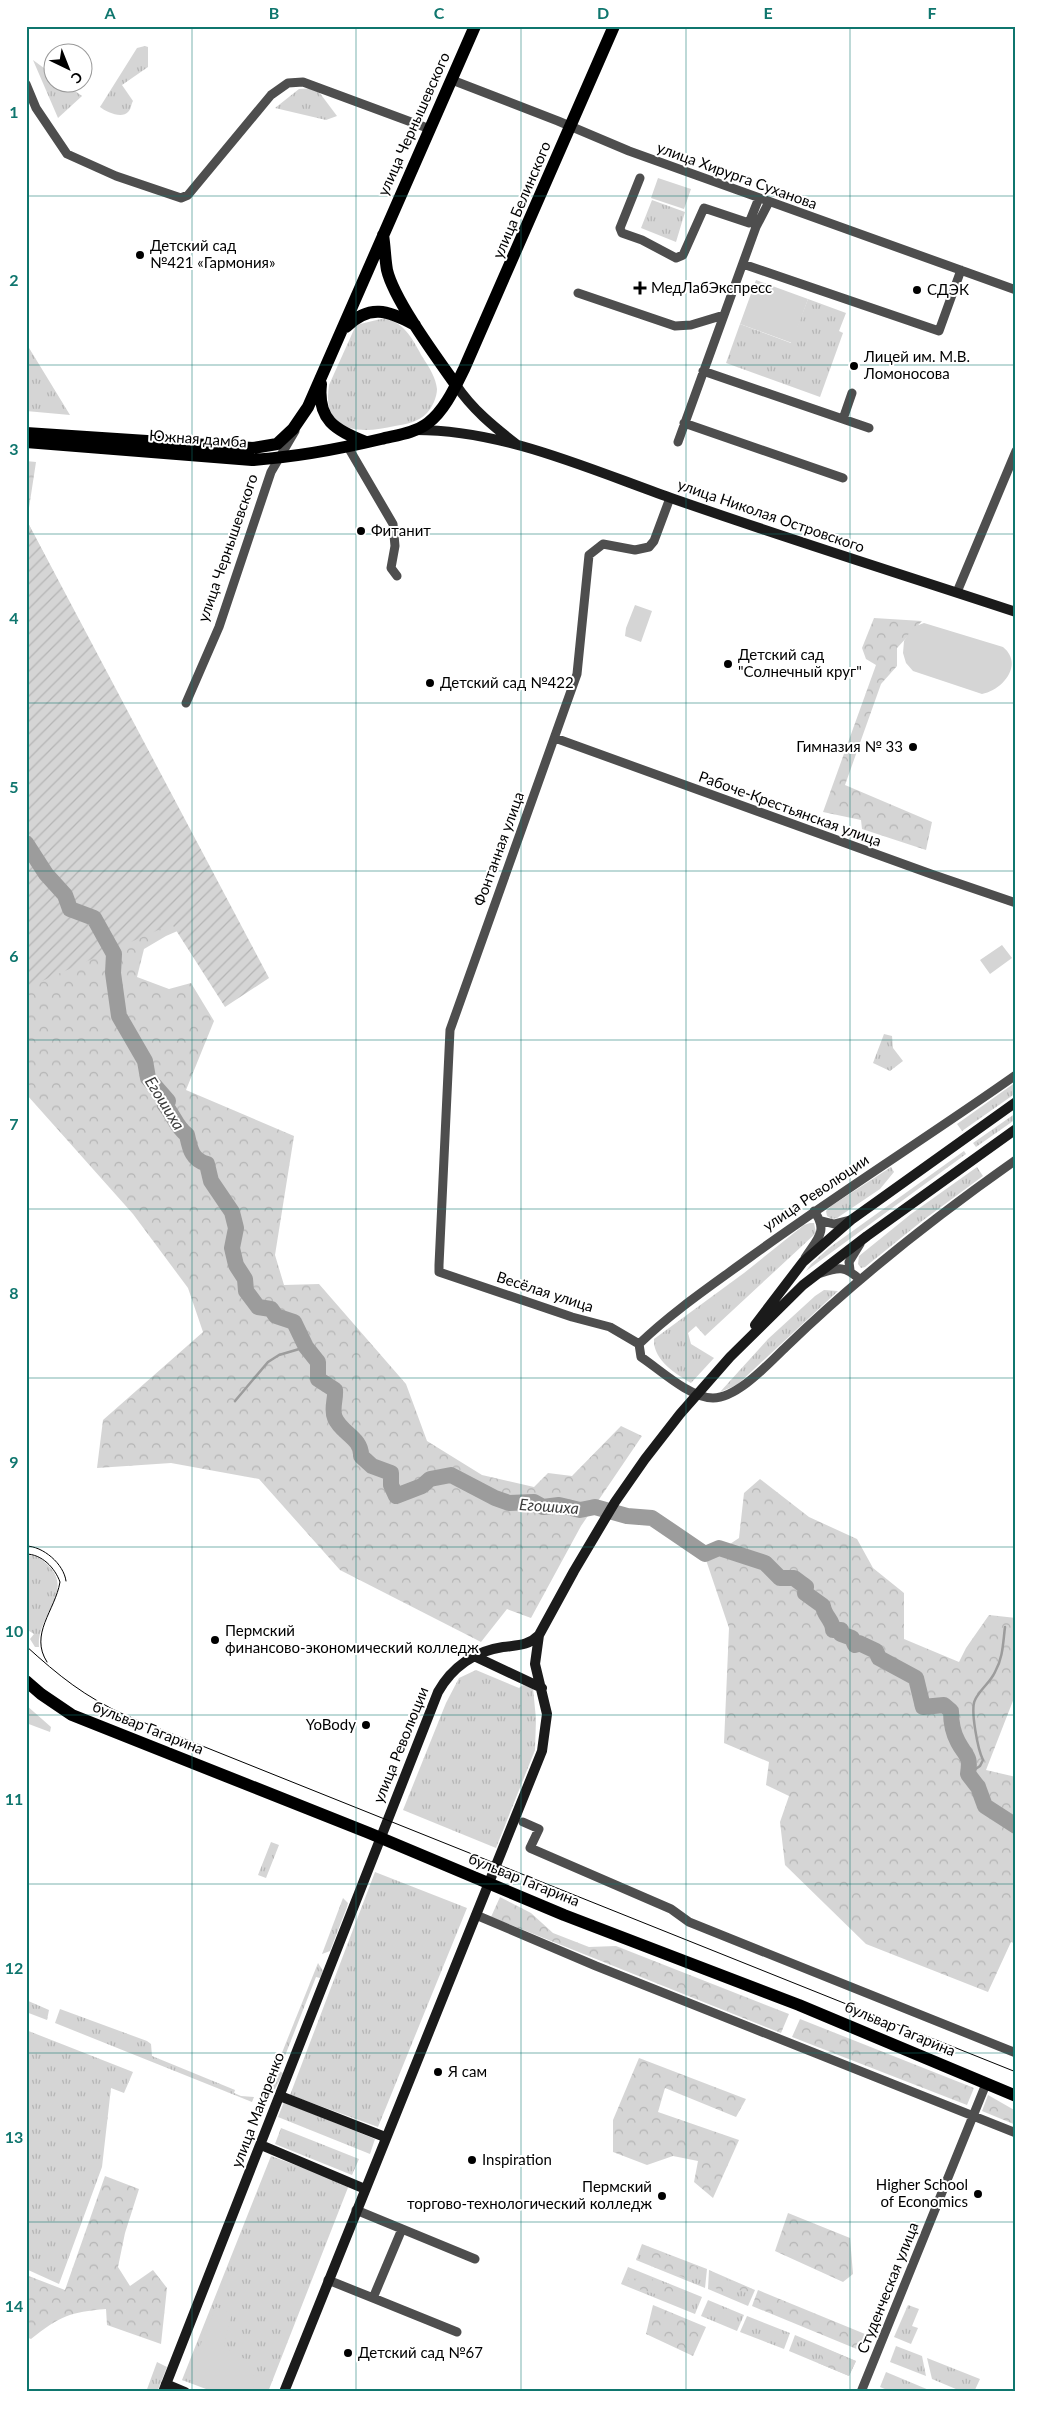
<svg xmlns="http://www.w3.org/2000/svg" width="1042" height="2418" font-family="Lato,sans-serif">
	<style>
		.grass { fill: url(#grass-tufts) }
		.forest { fill: url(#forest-crowns) }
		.garden { fill: url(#garden-furrows) }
		.pitch { fill: #d5d5d5 }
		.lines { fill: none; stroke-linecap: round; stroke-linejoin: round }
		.stream { stroke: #9c9c9c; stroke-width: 2.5 }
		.river { stroke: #9c9c9c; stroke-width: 16 }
		.street { stroke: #4e4e4e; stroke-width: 9 }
		.secondary { stroke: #1b1b1b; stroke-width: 10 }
		.primary { stroke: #000; stroke-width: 12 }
		.tram { stroke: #000; stroke-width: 1 }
		.grid { fill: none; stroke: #0f766e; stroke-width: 1; stroke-opacity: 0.55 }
		.poi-dot { fill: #000; stroke: #fff; stroke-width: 2 }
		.labels { text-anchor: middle; stroke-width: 4; stroke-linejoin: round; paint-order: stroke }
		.street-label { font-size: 15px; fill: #000; stroke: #fff }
		.poi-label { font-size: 15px; fill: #000; stroke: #fff; text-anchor: start }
		.water-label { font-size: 16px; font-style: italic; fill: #3d3d3d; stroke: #fff }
		.neatline { fill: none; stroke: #0f766e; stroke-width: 2 }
		.grid-label { font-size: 16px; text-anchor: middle; font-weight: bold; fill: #0f766e }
	</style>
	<defs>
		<pattern id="grass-tufts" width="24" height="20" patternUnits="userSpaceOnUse" patternTransform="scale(1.25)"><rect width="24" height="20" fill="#d5d5d5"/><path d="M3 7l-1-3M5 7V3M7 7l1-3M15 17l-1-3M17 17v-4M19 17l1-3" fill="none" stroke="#b5b5b5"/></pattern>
		<pattern id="forest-crowns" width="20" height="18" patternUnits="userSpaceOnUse" patternTransform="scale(1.25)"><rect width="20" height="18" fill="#d5d5d5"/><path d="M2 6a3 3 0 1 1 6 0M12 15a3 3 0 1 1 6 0" fill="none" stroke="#b5b5b5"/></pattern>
		<pattern id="garden-furrows" width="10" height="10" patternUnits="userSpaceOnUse" patternTransform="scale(1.25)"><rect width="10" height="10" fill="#d5d5d5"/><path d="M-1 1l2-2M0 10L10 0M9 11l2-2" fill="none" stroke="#b5b5b5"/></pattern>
	</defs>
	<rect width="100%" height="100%" fill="#fff"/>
	<path class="grass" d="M145,46l3,1v20l-26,18 11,16c-2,3 -2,9 -5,11 -6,7 -22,0 -28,-5l37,-59z
		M33,60l19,14v8l12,1 18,13 -24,22z
		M316,88l21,28 -11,4 -51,-12 24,-19z
		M652,200l33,12 -9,30 -35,-14z
		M808,299l38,14 -7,18 4,2 -23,64 -94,-34 14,-39 51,19z
		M385,318c21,6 28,22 38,40 6,9 13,20 14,31 0,8 -5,19 -10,24 -8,9 -21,11 -32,13 -34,8 -74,8 -66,-41l27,-60z
		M26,343l44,72 -44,-4z
		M884,1034l8,2 1,12 10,13 -13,10 -17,-8z
		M1016,1082v11l-54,38 -5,-7z
		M1016,1113v6l-40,28 -3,-4z
		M964,1151l2,3 -160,117 5,-7 18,-16z
		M891,1167l3,5 -14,17 -43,29 -5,1 -5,-3 -1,-5 5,-5z
		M977,1167l6,9 -61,45 -57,46 -4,1 -3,-4 1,-8 52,-42z
		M810,1223h4l2,10 -111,103 -9,-10 -8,7 3,11 23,14 -23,25c-16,-10 -38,-23 -37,-44l90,-66 60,-48z
		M824,1290l14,1 -101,94 -17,7 48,-53 47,-43z
		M26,1555c9,0 15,3 21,9 29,27 -11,52 -8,83h-4l-5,-8 4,-5 -8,-5z
		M476,1670l43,18 4,-3 10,3 3,31 -1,31 -39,98 -93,-38 43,-107 13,-25z
		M26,1705l25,22 -1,5 -24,-9z
		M271,1842l8,3 -13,33 -8,-3z
		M375,1872l92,36 -89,219 -88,-32z
		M343,1898l5,5 -1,4 -17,44 -8,3z
		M318,1963l5,8 -3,7 -4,-1 -37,94 4,2 -8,16 -8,1z
		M26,2000l23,10 -2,10 -21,-8z
		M60,2009l87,32 4,3 1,12 83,34 -1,3 7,3 13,1 -2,5 -197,-79z
		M26,2030l107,42 -9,21 -13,-5 -9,79 -43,117 -33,-15z
		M284,2102l91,37 -5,15 -92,-37z
		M281,2128l78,31 -7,16 -77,-31z
		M271,2156l78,29 -81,207h-54l-32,-12z
		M642,2244l65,25 -2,19 -69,-28z
		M628,2267l74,30 -7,17 -74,-30z
		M709,2270l46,20 -7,16 -40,-17z
		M708,2300l36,15 -7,16 -36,-15z
		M908,2305l11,4 -7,17 6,2 -7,16 -17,-7z
		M747,2316l43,17 -6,16 -44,-17z
		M795,2335l61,26 -7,15 -60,-25z
		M896,2346l26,10 4,20 -36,-14z
		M927,2358l53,21 -6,13h-11l-31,-13z
		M157,2362l10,5 -10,25h-11z
		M886,2372l43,18 1,2h-38l-12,-5z"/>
	<path class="forest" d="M26,461l10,1 -9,59 201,388 -62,27 -22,13 -7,28 32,12 22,-6 23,38 -28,69 108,46 -19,119 9,30 35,-1 87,100 21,57 55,34 52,12 14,-14 24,3 49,-50 21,10 -61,90 -50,92 -24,-9 -26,33 -141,-72 -81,-91 -88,-16 -74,5 6,-48 100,-88 -15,-44 -55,-74 -106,-119 -1,-6z
		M874,618l48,3 -25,27v18l-16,18 -36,101 87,37 -6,28 -64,-21 -1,-9 -38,-8 53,-147 -10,-6 -4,-11z
		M760,1479l49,38 48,22 16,29 31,25v46l55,23 7,-14 23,-33 27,3v75l-30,77 30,7v167l-5,-2 -23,50 -122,-48 -81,-79 -5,-43 9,-26 -23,-11 3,-23 -45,-19 5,-115 -23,-68 33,-22 5,-45z
		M500,1897l31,16 22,20 36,14 27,-1 173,68 -8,19 -290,-116z
		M800,2019l174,69 -7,17 -175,-68z
		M639,2058l107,41 -10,18 -71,-29 -7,24 81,28 -26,58 -19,-16 4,-21 -25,-5 -26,9 -34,-13v-32z
		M988,2095l28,16v14l-34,-14z
		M105,2176l34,13 -14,44 -7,34 12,19 23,-16 14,18 -6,56 -54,-19 -1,-16c-36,3 -46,7 -75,30l-5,-2v-62l39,15z
		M788,2213l62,25 3,36 -10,8 -68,-31z
		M654,2250l44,17 4,4 -3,4 -13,-5v8l-42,-16 4,-8z
		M713,2274l39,15 -1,3 -12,-2 -8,7 -19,-11 -1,-10z
		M649,2278l40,16 -1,4 -22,-1 -38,-11v-7z
		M758,2290l107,44 -6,16 -107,-44z
		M653,2305l53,22 -13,29 -47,-22z
		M824,2348l32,13 -7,15 -31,-13z"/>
	<path class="garden" d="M27,521l242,457 -44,29 -53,-83 -146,64z"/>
	<path class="pitch" d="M658,178l33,11 -7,20 -33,-11z
		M756,280l52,19 -16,44 -52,-19z
		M635,605l17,6 -11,31 -16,-6 1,-8z
		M924,623l79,24c21,17 0,43 -21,47l-69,-23 -7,-8 -3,-10 1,-12 9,-14z
		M1002,945l10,13 -22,16 -10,-14z
		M216,2307l16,6 -8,32c18,25 33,-2 29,47 -22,0 -45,1 -63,-15v-7z"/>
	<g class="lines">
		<path class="stream" d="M235,1401l33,-39 11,-7 27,-8
			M968,1774l12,-8 3,-6c-5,-10 -13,-50 -8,-60 5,-11 15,-17 20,-28 8,-14 8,-29 10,-45"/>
		<path class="river" d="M26,843l20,31 19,21 5,14 24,9 20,36 -1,19 6,43 26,45 3,17 20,23 -3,4c10,12 10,20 22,30 3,14 5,25 20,29l4,17 21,31 4,16 -4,20 4,17 9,14 1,12 12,16 13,2 5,7 18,6 12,25 12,15v17l17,11c1,9 -4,19 0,28 6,15 27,20 26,38l11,10 19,7v12l5,11 26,-10 8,-7 21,-4 44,23 14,5 25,-1 9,5 16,-2 21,5 15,-3 32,9 25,2 53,36 14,-6 46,15 15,15h14l12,9 -1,6 18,13c1,10 10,14 10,24h8v4l11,4 3,7 4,-2 17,8 3,7 37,20 7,29 21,-2 7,6c0,11 2,22 7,31 8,15 13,13 10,32l10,13 7,19 31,20"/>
		<path class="street" d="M452,80l106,41 71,30 387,139
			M26,84l10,24 31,46 49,22 65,22 7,-3 83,-100 17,-12 15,-1 127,47
			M640,178l-20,50 2,5 20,7 34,18 7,-3 21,-47 45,15 10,-25
			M743,264l196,67 22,-61
			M578,293l97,33 16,-1 33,-10
			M703,371l166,57
			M843,419l9,-26
			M684,423l159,55
			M678,442l78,-215 13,-25
			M348,447l45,77 2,22 -4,22 6,8
			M957,592l59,-141
			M186,703l33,-76 52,-155 24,-41
			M555,738l376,136 85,29
			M822,1221l12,3 16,-4
			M805,1258c12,-19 24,-27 9,-47
			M850,1270l-1,-8 11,-18
			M821,1273c18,-6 24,-7 38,6
			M639,1344l-29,-17 -38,-10 -133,-45v-7l11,-235 127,-356 12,-119 14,-11 32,6 14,-3 5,-6 16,-43
			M639,1344l2,13c18,12 49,41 72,41 25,0 56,-35 73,-51 71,-69 149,-130 230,-187
			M639,1344c33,-32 73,-59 110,-86 88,-64 179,-121 267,-183
			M523,1822l16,7 -9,19 141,61 18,13 327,131
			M476,1915l120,51 420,167
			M356,2210l119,49
			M328,2280l45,18 29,-69
			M373,2298l84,34
			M861,2392l125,-308"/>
		<path class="secondary" d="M456,385c16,24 37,41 60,59
			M416,430c88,0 173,39 255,68 114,40 230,76 345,114
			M755,1325l48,-63 48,-42 165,-118
			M474,1656l68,32
			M280,2096l105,41
			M261,2145l104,44
			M166,2384l19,8
			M163,2392l275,-700c14,-25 37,-41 65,-45 15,-2 25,-1 36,-12
			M284,2392l258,-641 5,-37 -12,-50 4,-29 35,-64 41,-69 30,-43 35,-45 50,-57 73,-72 64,-49 149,-107"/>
		<path class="primary" d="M383,235c2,12 2,24 4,35 7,30 50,88 69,115
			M346,327c23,-23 42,-17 69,-2
			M321,384c-4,36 14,46 45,58
			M26,433l227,15 24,-4 16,-15 15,-22 167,-381
			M26,442l226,18c44,-3 87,-11 129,-21 16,-4 34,-6 47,-16 17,-13 27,-36 36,-54l150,-343
			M26,1681l15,13 31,21 297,118 195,82 235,90 217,91"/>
		<path class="tram" d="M26,1546c17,0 38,18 40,35
			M26,1554c16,0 29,14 34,28 -5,29 -31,52 -13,80
			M26,1646c33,30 59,51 99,69l891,357"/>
	</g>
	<path class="grid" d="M192,26v2366M356,26v2366M521,26v2366M686,26v2366M850,26v2366M26,196h990M26,365h990M26,534h990M26,703h990M26,871h990M26,1040h990M26,1209h990M26,1378h990M26,1547h990M26,1715h990M26,1884h990M26,2053h990M26,2222h990"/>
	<g class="poi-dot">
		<circle cx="140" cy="255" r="5"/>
		<path d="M637.5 280.5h5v5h5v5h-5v5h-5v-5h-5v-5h5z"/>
		<circle cx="917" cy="290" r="5"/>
		<circle cx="854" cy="366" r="5"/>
		<circle cx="361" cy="531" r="5"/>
		<circle cx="728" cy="664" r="5"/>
		<circle cx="430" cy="683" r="5"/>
		<circle cx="913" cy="747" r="5"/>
		<circle cx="215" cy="1640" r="5"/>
		<circle cx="366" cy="1725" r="5"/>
		<circle cx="438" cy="2072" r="5"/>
		<circle cx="472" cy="2160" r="5"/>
		<circle cx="978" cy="2194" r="5"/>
		<circle cx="662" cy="2196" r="5"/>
		<circle cx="348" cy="2353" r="5"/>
	</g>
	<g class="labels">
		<g class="street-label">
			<text transform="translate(414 124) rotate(-66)" y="5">улица Чернышевского</text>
			<text transform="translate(737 176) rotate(20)" y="5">улица Хирурга Суханова</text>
			<text transform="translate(522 200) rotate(-67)" y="5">улица Белинского</text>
			<text transform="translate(198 439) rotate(4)" y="5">Южная дамба</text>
			<text transform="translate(771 516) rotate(19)" y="5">улица Николая Островского</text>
			<text transform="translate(228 548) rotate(-71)" y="5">улица Чернышевского</text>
			<text transform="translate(790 809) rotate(20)" y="5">Рабоче-Крестьянская улица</text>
			<text transform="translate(499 849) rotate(-70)" y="5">Фонтанная улица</text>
			<text transform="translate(816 1193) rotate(-34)" y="5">улица Революции</text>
			<text transform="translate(545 1292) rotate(18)" y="5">Весёлая улица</text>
			<text transform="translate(148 1728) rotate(22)" y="5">бульвар Гагарина</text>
			<text transform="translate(401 1745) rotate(-68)" y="5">улица Революции</text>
			<text transform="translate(524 1880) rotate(22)" y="5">бульвар Гагарина</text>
			<text transform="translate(900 2029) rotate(23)" y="5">бульвар Гагарина</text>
			<text transform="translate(258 2110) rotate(-69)" y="5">улица Макаренко</text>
			<text transform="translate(888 2288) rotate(-68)" y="5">Студенческая улица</text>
		</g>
		<g class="poi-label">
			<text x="150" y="251">Детский сад<tspan x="150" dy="17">№421 «Гармония»</tspan></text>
			<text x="651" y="293">МедЛабЭкспресс</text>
			<text x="927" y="295">СДЭК</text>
			<text x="864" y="362">Лицей им. М.В.<tspan x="864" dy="17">Ломоносова</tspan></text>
			<text x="371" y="536">Фитанит</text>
			<text x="738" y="660">Детский сад<tspan x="738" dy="17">"Солнечный круг"</tspan></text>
			<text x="440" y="688">Детский сад №422</text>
			<text x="903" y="752" text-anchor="end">Гимназия № 33</text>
			<text x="225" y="1636">Пермский<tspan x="225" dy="17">финансово-экономический колледж</tspan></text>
			<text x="356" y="1730" text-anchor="end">YoBody</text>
			<text x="448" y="2077">Я сам</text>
			<text x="482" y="2165">Inspiration</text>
			<text x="968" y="2190" text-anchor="end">Higher School<tspan x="968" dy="17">of Economics</tspan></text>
			<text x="652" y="2192" text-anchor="end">Пермский<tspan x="652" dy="17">торгово-технологический колледж</tspan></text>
			<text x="358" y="2358">Детский сад №67</text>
		</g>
		<g class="water-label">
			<text transform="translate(165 1103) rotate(58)" y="6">Егошиха</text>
			<text transform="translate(549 1506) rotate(4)" y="6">Егошиха</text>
		</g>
	</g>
	<rect width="1042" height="2418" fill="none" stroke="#ffffff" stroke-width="55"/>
	<g transform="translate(68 68) rotate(137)"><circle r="24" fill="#ffffff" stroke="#999999"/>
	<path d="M0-4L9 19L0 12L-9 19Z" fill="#000000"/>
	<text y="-8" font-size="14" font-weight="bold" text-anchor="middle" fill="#000000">С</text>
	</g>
	<rect x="28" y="28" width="986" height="2362" class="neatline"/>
	<g class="grid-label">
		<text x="110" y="19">A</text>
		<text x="274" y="19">B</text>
		<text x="439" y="19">C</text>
		<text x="603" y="19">D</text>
		<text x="768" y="19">E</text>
		<text x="932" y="19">F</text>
		<text x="14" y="118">1</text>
		<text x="14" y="286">2</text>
		<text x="14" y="455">3</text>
		<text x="14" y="624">4</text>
		<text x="14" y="793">5</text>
		<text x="14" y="962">6</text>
		<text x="14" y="1130">7</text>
		<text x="14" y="1299">8</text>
		<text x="14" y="1468">9</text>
		<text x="14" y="1637">10</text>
		<text x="14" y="1805">11</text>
		<text x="14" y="1974">12</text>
		<text x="14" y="2143">13</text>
		<text x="14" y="2312">14</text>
	</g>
</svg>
